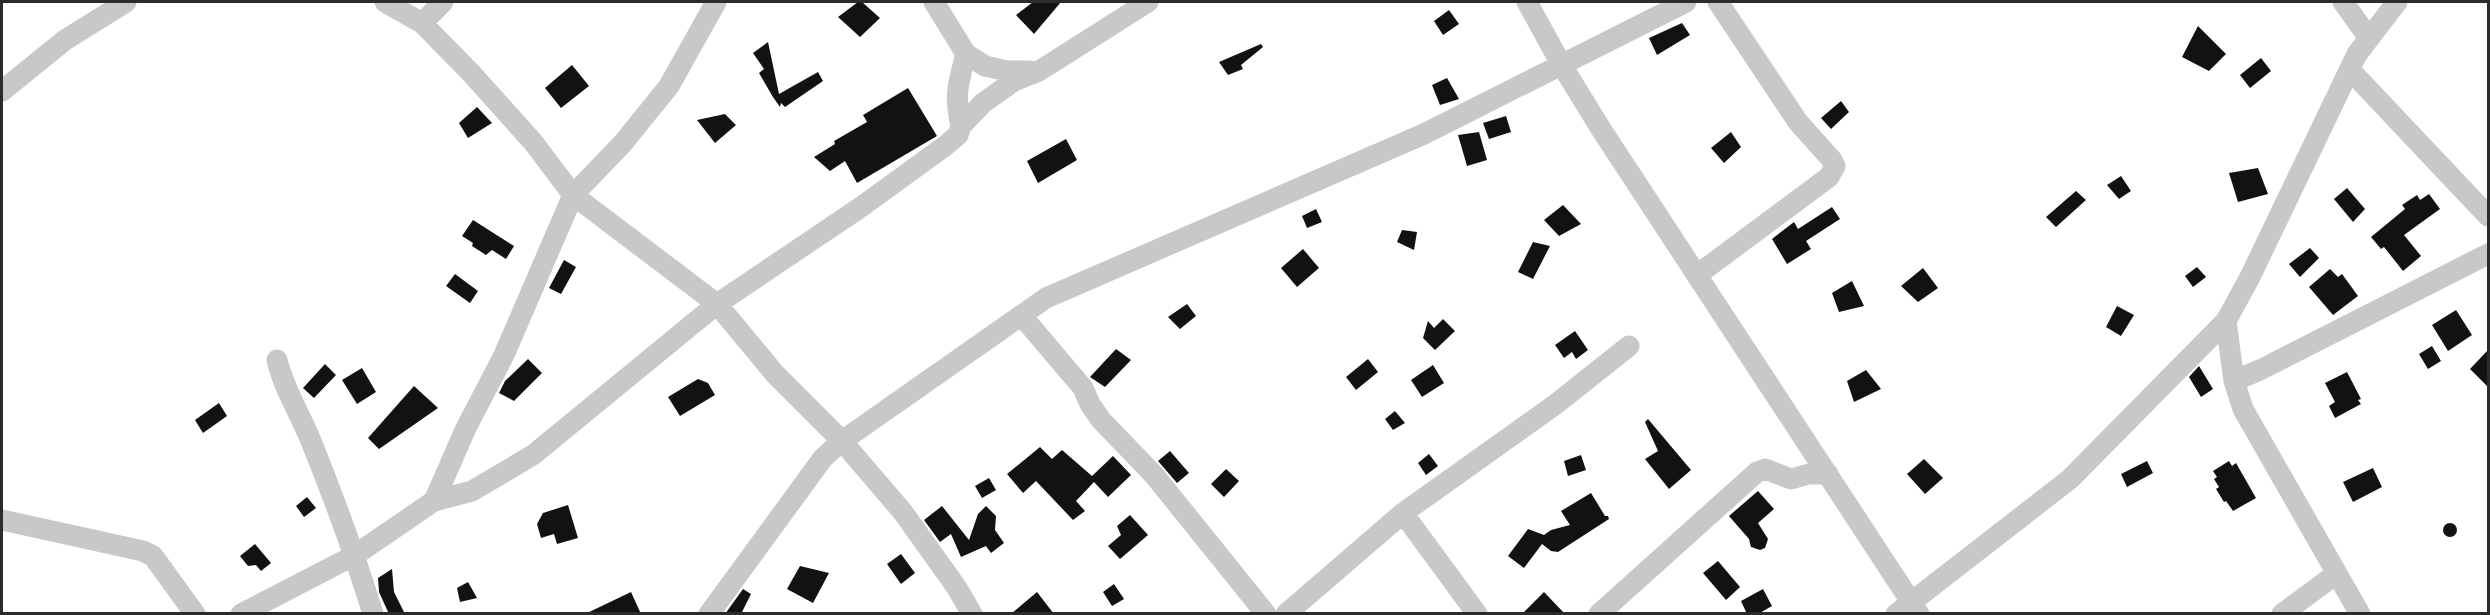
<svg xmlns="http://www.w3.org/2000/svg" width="2490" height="615" font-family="'Varela Round',sans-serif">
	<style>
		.building { fill: #121212 }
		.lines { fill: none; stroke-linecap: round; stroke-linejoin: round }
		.street { stroke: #c8c8c8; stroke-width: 21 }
	</style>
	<rect width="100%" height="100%" fill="#fff"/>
	<path class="building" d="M858,2h4l18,16 -20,19 -22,-20z
		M1033,2h28l-27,32 -18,-19z
		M1449,10l10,14 -16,11 -9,-14z
		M1682,23l8,12 -33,20 -8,-17z
		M2198,26l28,28 -17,17 -27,-14z
		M768,42l11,52 39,-22 5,9 -38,26 -4,-4 -1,4 -7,-10 -14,-24 5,-4 -11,-16z
		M1261,44l2,3 -22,18 2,4 -15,6 -9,-13z
		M2261,58l10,13 -21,17 -10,-13z
		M572,65l17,21 -28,22 -16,-20z
		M1447,78l12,21 -19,6 -8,-20z
		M908,88l29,48 -80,47 -12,-22 -15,10 -16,-14 21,-13 -1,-3 33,-19 -4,-7z
		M1841,101l8,11 -18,17 -10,-11z
		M477,107l15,16 -24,15 -9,-15z
		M725,114l11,11 -21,18 -18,-23z
		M1506,116l5,16 -22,7 -6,-16z
		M1479,132l8,28 -20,6 -9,-31z
		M1731,132l10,15 -17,16 -13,-15z
		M1066,139l11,21 -39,23 -11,-22z
		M2258,168l10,26 -30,8 -9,-29z
		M2121,176l10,15 -12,8 -12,-14z
		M2347,188l18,21 -12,13 -19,-23z
		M2076,191l10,9 -30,27 -10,-10z
		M2429,194l11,15 -36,26 17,21 -18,15 -19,-24 -3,2 -10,-12 34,-28 -3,-4 15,-10 3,5z
		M1563,205l18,19 -22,12 -15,-16z
		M1832,207l8,12 -34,22 5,8 -24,15 -15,-25 22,-17 4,7z
		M1316,209l6,13 -15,6 -5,-12z
		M473,220l41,26 -8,13 -14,-9 -6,5 -14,-9 1,-3 -11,-7z
		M1402,230l15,2 -3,18 -17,-8z
		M1533,242l17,4 -17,33 -15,-7z
		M2310,248l9,10 -19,19 -11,-13z
		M1303,249l16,19 -22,19 -16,-19z
		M564,260l12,7 -15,27 -12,-6z
		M2197,267l9,10 -13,10 -8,-11z
		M1923,268l15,20 -20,14 -17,-16z
		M2330,269l8,8 4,-3 16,22 -25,19 -24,-28z
		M455,274l23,17 -8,12 -24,-17z
		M1852,281l12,25 -25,6 -7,-19z
		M1187,304l9,12 -16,13 -12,-12z
		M2117,306l17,9 -13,21 -15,-9z
		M2456,310l16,25 -24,16 -16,-26z
		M1443,319l12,12 -20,19 -12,-12 5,-17 6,7z
		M1575,331l13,19 -12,9 -4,-7 -8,6 -9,-13z
		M2432,346l9,15 -13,8 -9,-15z
		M1116,349l15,11 -26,27 -15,-10z
		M2488,350v37l-18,-18z
		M528,359l14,14 -28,28 -15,-8 6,-12z
		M1368,359l10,13 -22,18 -10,-13z
		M325,364l11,11 -22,23 -11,-10z
		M1433,365l11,18 -22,14 -11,-17z
		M2199,366l14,23 -12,8 -12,-20z
		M362,368l14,24 -19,12 -15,-24z
		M1866,370l15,19 -27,13 -7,-21z
		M2347,372l14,27 -3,1 3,4 -26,14 -6,-12 6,-4 -10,-19z
		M698,379l10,4 7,12 -35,21 -12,-19z
		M414,386l24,22 -59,41 -11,-11z
		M219,403l8,13 -24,17 -8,-13z
		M1395,411l10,12 -12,7 -8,-11z
		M1648,419l43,51 -22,19 -24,-30 13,-8 -13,-29z
		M1040,447l12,12 10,-9 30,26 21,-20 18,19 -23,22 -14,-15 -18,19 9,10 -12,9 -37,-39 -13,12 -16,-19z
		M1170,451l19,22 -12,10 -19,-22z
		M1429,454l9,12 -12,9 -8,-12z
		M1581,455l5,15 -18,6 -4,-15z
		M1924,459l19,19 -18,16 -18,-20z
		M2147,461l6,12 -26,14 -6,-13z
		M2229,461l3,5 4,-3 20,35 -23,13 -7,-10 -2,1 -8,-13 3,-2 -5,-8 3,-2 -4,-6z
		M2373,468l9,19 -29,15 -10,-20z
		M1226,469l13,12 -15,16 -13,-13z
		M989,478l7,12 -14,8 -7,-12z
		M1758,491l16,18 -16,14 10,16 -3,9 -5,2 -9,-3 -2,-8 -20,-23z
		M1591,493l14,23h3l1,3 -51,33 -7,-1 -9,-7 -18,24 -16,-12 20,-27 16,6 7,-5 19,-5 -9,-14z
		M307,497l9,11 -12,9 -8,-11z
		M568,505l10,33 -21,6 -3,-10 -13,4 -4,-14 6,-11z
		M942,506l27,34 9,-26 8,-8 10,10 -1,14 9,13 -13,10 -5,-7 -25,11 -10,-23 -11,8 -16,-22z
		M1130,515l18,20 -28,24 -12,-13 13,-11 -4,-9z
		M2443 530a7 7 0 1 1 14 0a7 7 0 1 1-14 0Z
		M255,544l16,19 -10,8 -5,-6 -8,1 -8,-10z
		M901,554l14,19 -14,11 -14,-20z
		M1718,561l22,26 -14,13 -23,-27z
		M800,566l29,7 -16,30 -26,-14z
		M392,569l2,23 11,22h-16l-10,-22 -1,-14z
		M468,582l9,16 -17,4 -3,-14z
		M1114,584l10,15 -12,7 -9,-14z
		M743,589l8,5 -10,20h-16z
		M1763,589l9,17 -14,8h-11l-6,-13z
		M631,592l10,22h-56z
		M1037,592l17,22h-43z
		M1544,592l21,22h-43z"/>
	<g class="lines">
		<path class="street" d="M385,2l37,21 49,50 62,69 40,53 144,109 58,70 67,67 60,70 55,77 15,26
			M934,2l32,52 19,12 22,5h23
			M1527,2l34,62 40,65 318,485
			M2343,2l26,36
			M422,23l21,-21
			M2350,70l138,146
			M2,91l63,-51 61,-38
			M961,126c-7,-31 -3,-42 5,-72
			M1697,275l132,-98 6,-11 -3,-6 -34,-38 -80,-120
			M1022,316l61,72 7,16 11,16 53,55 112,139
			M2226,321l8,60 9,28 117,205
			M277,360c7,29 23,54 34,81 23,57 44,114 62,173
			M2234,381l28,-12 226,-115
			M434,501l32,-73 38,-73 69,-160 50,-52 46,-57 47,-84
			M1403,513l74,101
			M2,520l141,31 10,5 42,58
			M241,614l114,-59 79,-54 38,-10 61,-36 184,-151 144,-97 84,-61 13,-11 3,-9 22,-23 31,-22 25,-10 109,-69
			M709,614l114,-156 19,-17 204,-143 378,-164 262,-132
			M1286,614l117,-101 153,-109 73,-58
			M1599,614l158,-142 8,-3 26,10 18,-5h19
			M1896,614l174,-135 156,-158 24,-44 107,-223 40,-52
			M2282,614l54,-40"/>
	</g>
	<rect width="2490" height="615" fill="none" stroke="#2b2b2b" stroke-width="6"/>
</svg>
